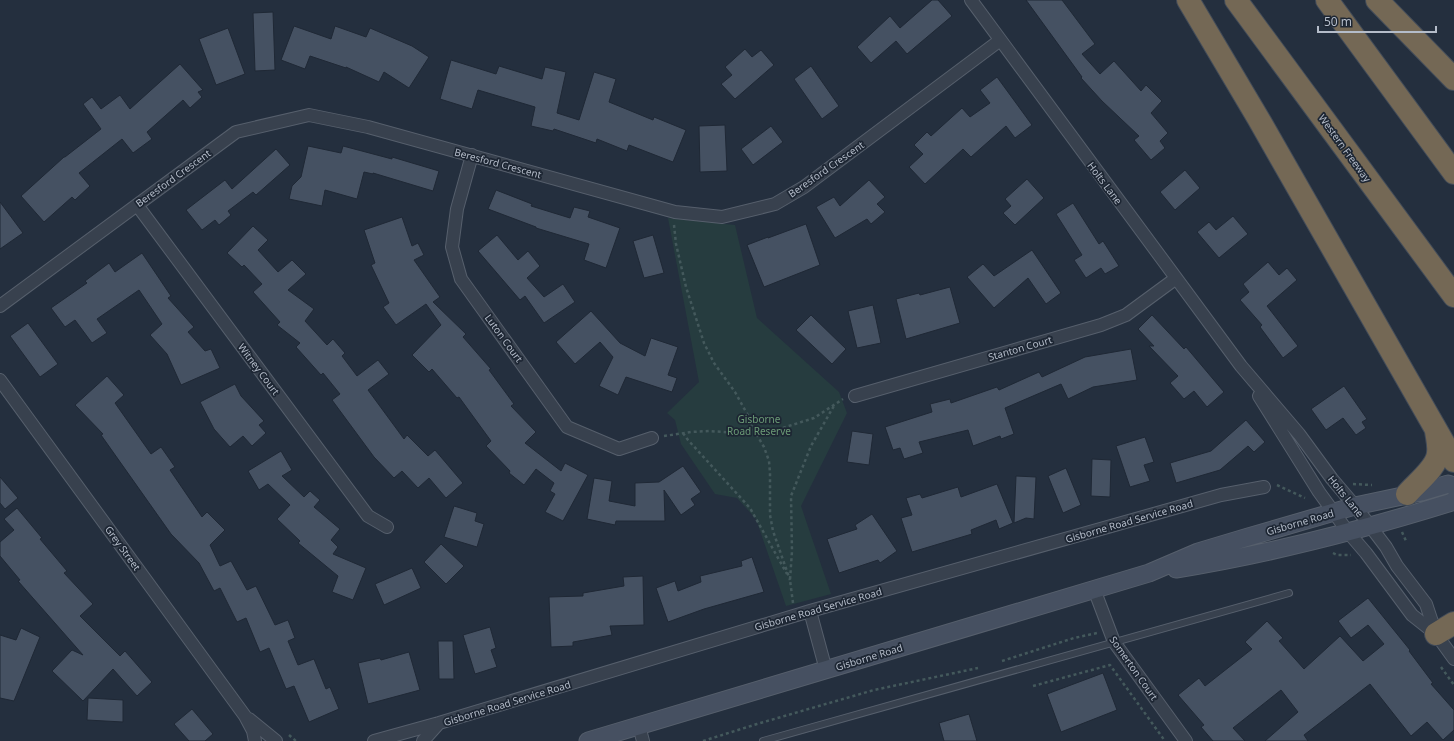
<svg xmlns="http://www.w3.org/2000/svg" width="1454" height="741" font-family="'Noto Sans',sans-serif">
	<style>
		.green { fill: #263c3f }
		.building { fill: #455162; stroke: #1f2835 }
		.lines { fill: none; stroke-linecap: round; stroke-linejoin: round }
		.service-casing { stroke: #565f6c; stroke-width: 8 }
		.minor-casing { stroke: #565f6c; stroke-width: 14 }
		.secondary-casing { stroke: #565f6c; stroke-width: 19 }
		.motorway-casing { stroke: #434c59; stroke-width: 24 }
		.path { stroke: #44595c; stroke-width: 2.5; stroke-dasharray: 3 3; stroke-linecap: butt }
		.service { stroke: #38414e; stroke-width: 6 }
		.minor { stroke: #38414e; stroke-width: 12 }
		.secondary { stroke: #465061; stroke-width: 17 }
		.motorway { stroke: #746855; stroke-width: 22 }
		.labels { text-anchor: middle; stroke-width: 3.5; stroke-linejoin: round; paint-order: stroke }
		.street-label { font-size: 10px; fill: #b4bcc9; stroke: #1d2633 }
		.park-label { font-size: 10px; fill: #6b9a76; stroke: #1d2633 }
	</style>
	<rect width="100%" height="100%" fill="#242f3e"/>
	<path class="green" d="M668,218l67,7 22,93 82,74 8,21 -46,93 30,88 -45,12 -30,-87 -19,-21 -22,-4 -34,-50 -6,-24 -8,-7 32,-31z"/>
	<path class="building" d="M932,0h6l14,16 -45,38 -11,-13 -25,22 -14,-16 33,-31 10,12z
		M1026,0h36l33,44 -13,10 18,20 14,-13 27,30 5,-6 16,16 -11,12 17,20 -8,8 5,7 -14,12 -17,-20 5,-4 -37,-35 -21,-23 1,-1z
		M273,12l2,58 -20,1 -2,-58z
		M294,26l37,13 4,-13 31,11 4,-9 42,18 17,11 -20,31 -25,-16 -5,10 -33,-15v1l-36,-12 -5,13 -24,-9z
		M228,28l17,46 -29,11 -17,-46z
		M745,49l7,8 9,-7 13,15 -39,34 -14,-15 11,-9 -7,-8z
		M451,60l45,14 3,-8 43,13 3,-12 21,5 -9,41 22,7 15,-48 22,7 -7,23 44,18 1,-3 32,13 -13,32 -44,-17 -2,6 -30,-12 -1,4 -42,-14 -1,2 -22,-5 4,-19 -57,-17 -6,19 -32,-10z
		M180,64l23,26 -5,2 4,5 -12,11 -7,-8 -36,32 5,7 -19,14 -11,-14 -43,34 11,13 -15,14 -3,-3 -28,25 -23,-26 43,-39h1l36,-28 -18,-25 9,-7 9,12 19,-14 10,14z
		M811,66l28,40 -17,13 -28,-40z
		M997,77l35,48 -17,13 -9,-12 -35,31 -8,-8 -38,35 -16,-17 14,-13 -9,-9 13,-13 4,4 31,-28 8,9 20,-14 -10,-13z
		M725,125l2,46 -27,1 -1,-46z
		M771,126l12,16 -30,23 -12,-16z
		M308,146l33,7 2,-7 49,13v-2l47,14 -6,20 -60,-18v1l-9,-2 -7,27 -32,-9 -3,16 -33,-7 3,-13 9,-9z
		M276,149l14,16 -34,30 -3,-3 -25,19 3,4 -12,10 -4,-5 -13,10 -16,-20 39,-30 7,9z
		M1185,170l15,18 -25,22 -15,-18z
		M1027,179l17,19 -29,27 -12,-12 8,-7 -6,-7z
		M869,180l16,17 -8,7 8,8 -14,12 -4,-5 -32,19 -19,-31 18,-10 6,9z
		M496,190l36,14 -1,2 39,12 4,-11 16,4 -2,6 32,11 -14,40 -22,-8 5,-16 -53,-16v-1l-48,-18z
		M0,202l23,31 -23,16z
		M1073,203l26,41 4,-3 16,25 -14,8 -4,-6 -15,10 -12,-18 8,-5 -26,-41z
		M1233,216l15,18 -29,24 -22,-26 12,-10 7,8z
		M402,217l10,29 6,-3 6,12 -10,5 26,37 -7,5 33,32 -3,3 28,32 -2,1 25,34 -3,2 25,26 -11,11 36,28 4,-8 23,12 -25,46 -18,-9 10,-18 -5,-3 4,-8 -18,-14 -12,16 -15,-12 1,-2 -24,-25 5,-5 -32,-44 -2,1 -25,-29 -3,3 -17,-17 29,-30 -15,-21 -30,21 -13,-18 6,-4 -18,-38 4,-2 -11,-33z
		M806,224l14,41 -56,22 -17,-42 21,-8v1z
		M253,226l15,14 -10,10 20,22 14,-12 14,14 -18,16 26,19 -9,12 22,24 6,-6 12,14 -3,3 15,20 21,-16 11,14 -21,16 36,49 3,-4 21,21 7,-6 28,33 -17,15 -17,-20 -11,10 -16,-17 -8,7 -20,-21 -42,-57 8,-6 -17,-21 -2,2 -25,-28 4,-4 -23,-18 3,-3 -27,-30 9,-8 -18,-19 -2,2 -15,-14z
		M497,235l21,25 10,-9 12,15 -13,12 17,19 19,-13 12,18 -31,21 -19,-27 -5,4 -42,-49z
		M653,235l11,38 -20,5 -11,-37z
		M1032,250l29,43 -15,11 -18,-26 -34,30 -27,-31 16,-13 11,12z
		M142,253l29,43 -3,2 26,29 -6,5 17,19 6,-2 9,19 -39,17 -14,-31 -17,-19 12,-11 -23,-34 -42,29 10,14 -15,10 -17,-23 -10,7 -14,-19 36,-25 -2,-2 24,-18 6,9z
		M1268,262l11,13 8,-7 10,12 -30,26 31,40 -15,12 -23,-31 2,-2 -22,-25 9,-8 -6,-8z
		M950,287l10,36 -54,16 -10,-40 23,-6 1,2z
		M873,305l8,38 -24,5 -9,-37z
		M591,311l29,32 25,13 6,-18 27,9 -10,28 9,3 -5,14 -46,-15 -8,18 -19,-9 14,-29 -13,-15 -25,22 -19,-22z
		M811,315l35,34 -14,15 -36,-34z
		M1152,315l32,34 2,-2 38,45 -17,15 -13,-16 -10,8 -14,-16 8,-7 -29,-30h5l-16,-17z
		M28,323l30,41 -18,13 -30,-41z
		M1131,349l6,31 -44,7 -25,12 -7,-15 -56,24 9,26 -13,5 -1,-3 -27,10 -5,-16 -49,12 4,11 -19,6 -4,-11 -7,2 -8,-23 47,-15 -2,-8 20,-5 1,4 46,-16 2,3 40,-18 3,5 43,-20z
		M107,376l17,19 -9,8 36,51 10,-7 14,20 -5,3 32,47 5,-5 18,18 -15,15 10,21 11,-5 16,29 9,-4 19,39 13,-5 7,18 -7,3 10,24 16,-6 12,30 4,-2 9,22 -30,13 -15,-36 -8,3 -17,-41 -9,4 -14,-34 -9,4 -17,-34 -6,3 -15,-28 -28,-29 -70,-99 2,-1 -28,-29z
		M235,384l6,12 23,25 -5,4 7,8 -14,13 -9,-10 -13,11 -16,-18 -14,-27z
		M1344,386l23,33 -5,3 4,6 -10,7 -13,-17 -17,12 -15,-21z
		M1246,420l19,22 -11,10 -6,-6 -28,24 -44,13 -6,-20 41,-12z
		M852,431l21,3 -4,31 -22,-3z
		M1145,437l9,25 -10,3 6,16 -20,6 -14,-41z
		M281,451l11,19 -10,6 22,21 6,-6 10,9 -6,7 26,22 -9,11 7,7 -5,7 33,14 -13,32 -21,-8 6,-16 -40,-33 2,-2 -23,-22 13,-14 -22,-21 -9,6 -11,-19z
		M1092,459l19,1 -1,37 -19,-1z
		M683,466l18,26 -10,7 4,6 -14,10 -17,-25 1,31h-49l-1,4 -28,-6 7,-41 18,3 -3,20 26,5v-23l24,-1z
		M1066,468l15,37 -18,8 -15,-37z
		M1016,476l20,1 -2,42 -8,-1 -12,5z
		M0,477l18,21 -13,11 -5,-6z
		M997,484l16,39 -14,6 -3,-9 -25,10 1,4 -60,18 -11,-34 11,-3 -6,-17 14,-4 2,4 36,-11 3,10z
		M454,506l23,7 -2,8 9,3 -7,23 -33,-10z
		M17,508l25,30 -2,1 27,32 -3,2 29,31 -13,12 40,40 5,-5 27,31 -15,14 -24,-27 -30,32 -31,-30 20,-21 11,5 -65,-74 2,-1 -20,-24v-14l14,-12 -10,-11z
		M872,514l25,37 -17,12 -2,-3 -39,13 -12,-34 30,-10 -2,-4z
		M441,544l23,22 -18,18 -22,-22z
		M752,557l12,35 -60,17 -36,13 -12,-34 19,-7 3,10 23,-9 -1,-6 42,-10 -1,-5z
		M412,568l9,20 -37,17 -9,-21z
		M643,576l1,49 -34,1 2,9 -39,7v4l-22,1 -2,-50 34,-1v-3l41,-7 -1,-9z
		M1368,598l42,52 -1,1 24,32 -2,1 23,26v20l-11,10 -16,-18 -16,14 -41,-52 -66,51 4,6h-43l33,-29 -17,-22 -48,38 12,13h-32l-12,-14 3,-2 -26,-30 21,-17 6,8 47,-37 -7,-7 22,-21 16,17 -4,3 25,28 36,-33 23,25 21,-17 -16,-19 -17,13 -13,-17z
		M490,627l6,21 -5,2 6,17 -22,7 -12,-39z
		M21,628l19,9 -26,64 -14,-3v-63l16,5z
		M438,641h15l1,38h-15z
		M409,652l11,38 -52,14 -10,-41 22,-5 1,2z
		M1103,673l14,37 -56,22 -14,-38z
		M88,698l35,2v22l-36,-2z
		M192,709l21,25 -8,7h-16l-15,-17z
		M969,714l8,27h-33l-5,-18z"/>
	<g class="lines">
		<g class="service-casing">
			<path id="service" d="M763,741l526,-148"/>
		</g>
		<g class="minor-casing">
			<path id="minor" d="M971,0l270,366 58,68 33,45 23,27 31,41 11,19 29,38 10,30
				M472,155l-15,54 -5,38 9,32 106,148 52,22 33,-11
				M137,205l231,311 19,11
				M0,306l236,-174 73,-17 59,12 307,85 47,5 53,-13 29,-17 195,-146
				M0,380l245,336 8,15 2,10
				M855,396l246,-71 25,-10 49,-36
				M1259,396l60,96 29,40 18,21 46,62 24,19 18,25
				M1094,589l20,53 72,99
				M810,611l16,59
				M249,719l27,22
				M639,726l4,15
				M374,741l65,-18 371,-112 411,-116 43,-8
				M423,741l16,-18"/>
		</g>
		<g class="secondary-casing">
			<path id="secondary" d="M1176,569c93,-15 186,-39 276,-67l2,-2
				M588,741l561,-168 49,-21 50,-15 107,-31 66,-14 27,-8 6,2"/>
		</g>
		<g class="motorway-casing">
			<path id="motorway" d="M1188,0l70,118 196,343
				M1236,0l218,296
				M1327,0l127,173
				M1377,0l77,79
				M1407,494c9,-11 30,-26 31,-41 1,-8 -1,-15 -2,-22
				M1436,634l18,-11"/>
		</g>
		<path class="path" d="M674,225l2,19 10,43 18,56 10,20 21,29 15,27 1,6 13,22 5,14 1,12v42l3,16 17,49
			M683,433l5,7 62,68 37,66
			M664,436l27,-4 18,-1 28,2 33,-1 44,-14 29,-19
			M1353,484l19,1
			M1277,485l28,13
			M1402,532l4,9
			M1333,553l4,2h14
			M793,603l-3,-23 2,-29 -1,-55 20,-50 24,-42
			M1002,661l72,-23 23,-5
			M1441,667l13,18
			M1033,686l77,-21 55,76
			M289,735l7,6
			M703,741l54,-17 117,-34 104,-22"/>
		<use href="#service" class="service"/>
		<use href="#minor" class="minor"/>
		<use href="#secondary" class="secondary"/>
		<use href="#motorway" class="motorway"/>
	</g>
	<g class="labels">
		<g class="street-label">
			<text transform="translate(1345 148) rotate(54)" y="4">Western Freeway</text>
			<text transform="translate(498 163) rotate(15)" y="4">Beresford Crescent</text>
			<text transform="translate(826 169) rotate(-35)" y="4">Beresford Crescent</text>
			<text transform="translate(173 178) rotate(-36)" y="4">Beresford Crescent</text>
			<text transform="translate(1105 183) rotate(53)" y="4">Holts Lane</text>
			<text transform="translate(504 338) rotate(54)" y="4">Luton Court</text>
			<text transform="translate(1020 348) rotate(-16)" y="4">Stanton Court</text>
			<text transform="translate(259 369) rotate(53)" y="4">Witney Court</text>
			<text transform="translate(1346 496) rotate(51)" y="4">Holts Lane</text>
			<text transform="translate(1129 521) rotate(-16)" y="4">Gisborne Road Service Road</text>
			<text transform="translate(1300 522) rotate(-16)" y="4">Gisborne Road</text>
			<text transform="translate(123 548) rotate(54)" y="4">Grey Street</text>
			<text transform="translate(818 609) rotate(-16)" y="4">Gisborne Road Service Road</text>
			<text transform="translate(869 657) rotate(-17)" y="4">Gisborne Road</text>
			<text transform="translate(1134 668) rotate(55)" y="4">Somerton Court</text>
			<text transform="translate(507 703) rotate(-17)" y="4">Gisborne Road Service Road</text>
		</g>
		<g class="park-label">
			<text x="759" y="423">Gisborne<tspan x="759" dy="12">Road Reserve</tspan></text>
		</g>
	</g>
	<path d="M1318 26v6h118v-6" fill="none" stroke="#b4bcc9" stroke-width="2"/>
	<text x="1324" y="26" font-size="12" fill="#b4bcc9" stroke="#1d2633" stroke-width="3" paint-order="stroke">50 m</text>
</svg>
